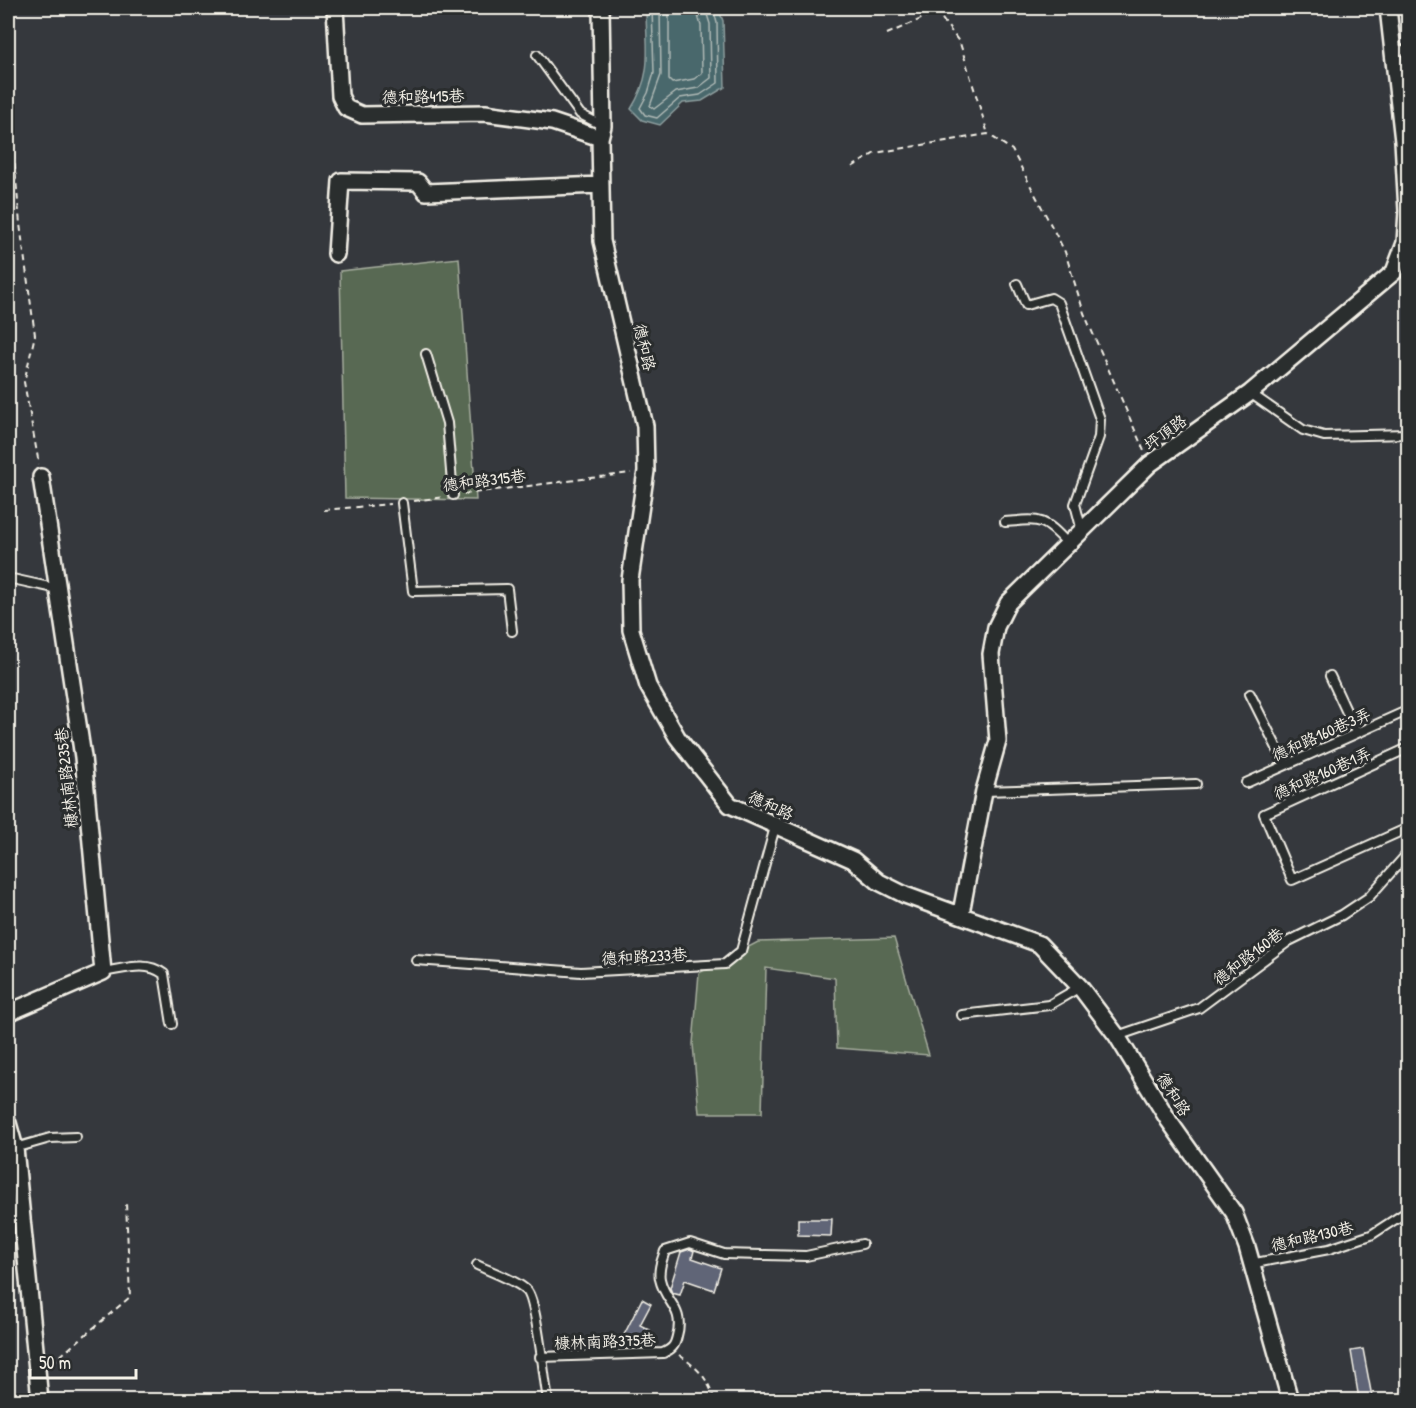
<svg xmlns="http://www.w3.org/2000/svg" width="1416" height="1408" font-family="'Patrick Hand','LXGW WenKai TC',sans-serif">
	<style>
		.green { fill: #586953; stroke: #a6ad9e; stroke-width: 1.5 }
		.water { fill: #49676c; stroke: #8d9e9e; stroke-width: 1.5 }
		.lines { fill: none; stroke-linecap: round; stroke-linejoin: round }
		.shore { stroke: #b0bab6; stroke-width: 1.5 }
		.building { fill: #606577; stroke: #f4f1e8; stroke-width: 1.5 }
		.service-casing { stroke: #f4f1e8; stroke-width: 12 }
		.minor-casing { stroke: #f4f1e8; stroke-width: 20 }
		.path { stroke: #f4f1e8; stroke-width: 2; stroke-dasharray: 6 4.5; stroke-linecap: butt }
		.service { stroke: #2a2d2e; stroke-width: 8 }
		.minor { stroke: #2a2d2e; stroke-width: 15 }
		.labels { text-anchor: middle; stroke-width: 6; stroke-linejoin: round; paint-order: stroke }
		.street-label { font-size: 16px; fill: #f4f1e8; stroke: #2a2d2e }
	</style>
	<rect width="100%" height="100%" fill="#35383d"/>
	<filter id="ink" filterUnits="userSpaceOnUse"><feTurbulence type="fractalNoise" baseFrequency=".0167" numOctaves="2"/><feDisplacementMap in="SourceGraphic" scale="12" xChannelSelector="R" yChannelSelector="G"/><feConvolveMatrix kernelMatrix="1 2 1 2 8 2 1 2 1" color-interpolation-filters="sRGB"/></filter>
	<g filter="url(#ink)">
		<path class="green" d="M459,258l17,242 -131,-2 -5,-227z
			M894,938l35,117 -92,-7 -2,-70 -69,-10 -4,145h-63l-6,-69 6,-71 59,-31z"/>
		<path class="water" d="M646,8h72l5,13 2,66 -23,14 -19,2 -23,22 -18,-5 -11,-11c23,-37 15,-60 15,-101z"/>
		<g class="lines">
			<path class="shore" d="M652,8l2,65 -6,20 -8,15 5,7 12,3 23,-20 20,-3 18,-12 -1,-60 -4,-15
				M660,8l1,67 -11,31 4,3 22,-17 22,-4 13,-10 -1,-54 -5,-16
				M669,8v72l3,3 22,-4 8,-6 -1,-47 -5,-18"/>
		</g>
		<path class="building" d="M798,1219h34l-1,17 -33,-1z
			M690,1249l4,2 -2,7 29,10 -7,22 -29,-10 -5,15 -8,-2 -2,-5 11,-36z
			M642,1299l9,5 -11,21 10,5 -8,14 -18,-9z
			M1363,1349l9,48 -13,2 -8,-48z"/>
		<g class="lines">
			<g class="service-casing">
				<path id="service" d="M1393,49l15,2
					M537,55l43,59 23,12
					M1017,284l9,21 25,-7 8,5 41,116 -1,18 -24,67 7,27
					M426,354l21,69 6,72
					M1250,393l53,37 21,6 84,-2
					M402,503l11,88 94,-2 5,42
					M1005,522c36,-3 38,-5 63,22
					M8,578l50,11
					M1330,676l26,56
					M1250,694l35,70
					M1408,748l-144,66 28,66 116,-52
					M1246,783l156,-70 6,1
					M984,791l212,-7
					M416,960l165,12 144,-8 16,-13 34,-124
					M103,972c21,-3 43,-12 61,2l8,50
					M962,1015l87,-10 31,-18
					M1117,1036l82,-28 90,-67 53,-26 27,-18 39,-44
					M15,1148l35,-10 26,-1
					M1250,1264l79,-15 42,-14 37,-24
					M477,1265c12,6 41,16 50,26 10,11 17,89 21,109
					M540,1357l123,-4c9,-4 12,-7 14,-17 8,-28 -12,-33 -17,-57 -2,-10 2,-19 5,-28l25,-8 34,11 82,2 56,-12"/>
			</g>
			<g class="minor-casing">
				<path id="minor" d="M335,8l5,88 6,12 16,7 123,-2 67,9 48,16
					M601,8l2,118 -3,12 2,103 43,185 1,45 -16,109 1,50 17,56 29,51 53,68 123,55 26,22 26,13 134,49 41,43 37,49 52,85 65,92 13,34 43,153
					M336,254l5,-73 77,1 8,10 175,-7
					M961,913l23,-122 14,-50 -7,-87 5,-27 12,-24 142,-139 100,-71 144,-121 11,-29 2,-32 -4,-70 -15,-133
					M8,1013l95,-41 -20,-215 -42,-280
					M8,1123l7,25 25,252"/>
			</g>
			<path class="path" d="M887,34l50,-22 23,31 28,91
				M8,90l12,134 15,111 -11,47 15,82
				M852,167l23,-14 113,-19 24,16 53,102 19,61 60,138
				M464,494l167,-21
				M414,501l30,-4
				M324,510l66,-6
				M679,1355c18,12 30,24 35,45
				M52,1363l78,-66 -4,-94"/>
			<use href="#service" class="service"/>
			<use href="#minor" class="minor"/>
		</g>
	</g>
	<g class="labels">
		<g class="street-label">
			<text transform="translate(423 96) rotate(-1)" y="6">德和路415巷</text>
			<text transform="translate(645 347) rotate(77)" y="6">德和路</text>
			<text transform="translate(1165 432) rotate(-36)" y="6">坪頂路</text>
			<text transform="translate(484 480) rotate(-7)" y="6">德和路315巷</text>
			<text transform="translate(1321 734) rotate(-24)" y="6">德和路160巷3弄</text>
			<text transform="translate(1322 773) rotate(-24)" y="6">德和路160巷1弄</text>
			<text transform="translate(66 778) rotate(-96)" y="6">槺林南路235巷</text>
			<text transform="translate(771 805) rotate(25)" y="6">德和路</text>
			<text transform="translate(644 956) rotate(-3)" y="6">德和路233巷</text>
			<text transform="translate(1248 956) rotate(-37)" y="6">德和路160巷</text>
			<text transform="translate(1174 1094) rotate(58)" y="6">德和路</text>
			<text transform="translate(1312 1236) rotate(-13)" y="6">德和路130巷</text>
			<text transform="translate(605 1341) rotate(-2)" y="6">槺林南路375巷</text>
		</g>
	</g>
	<rect width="1416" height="1408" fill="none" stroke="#2a2d2e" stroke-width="30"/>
	<rect x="15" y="15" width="1386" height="1378" fill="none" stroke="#f4f1e8" stroke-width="2" filter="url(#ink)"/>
	<path d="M30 1369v9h106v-9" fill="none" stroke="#f4f1e8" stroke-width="3"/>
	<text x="39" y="1369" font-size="18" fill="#f4f1e8" stroke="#2a2d2e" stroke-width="4.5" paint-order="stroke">50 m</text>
</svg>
